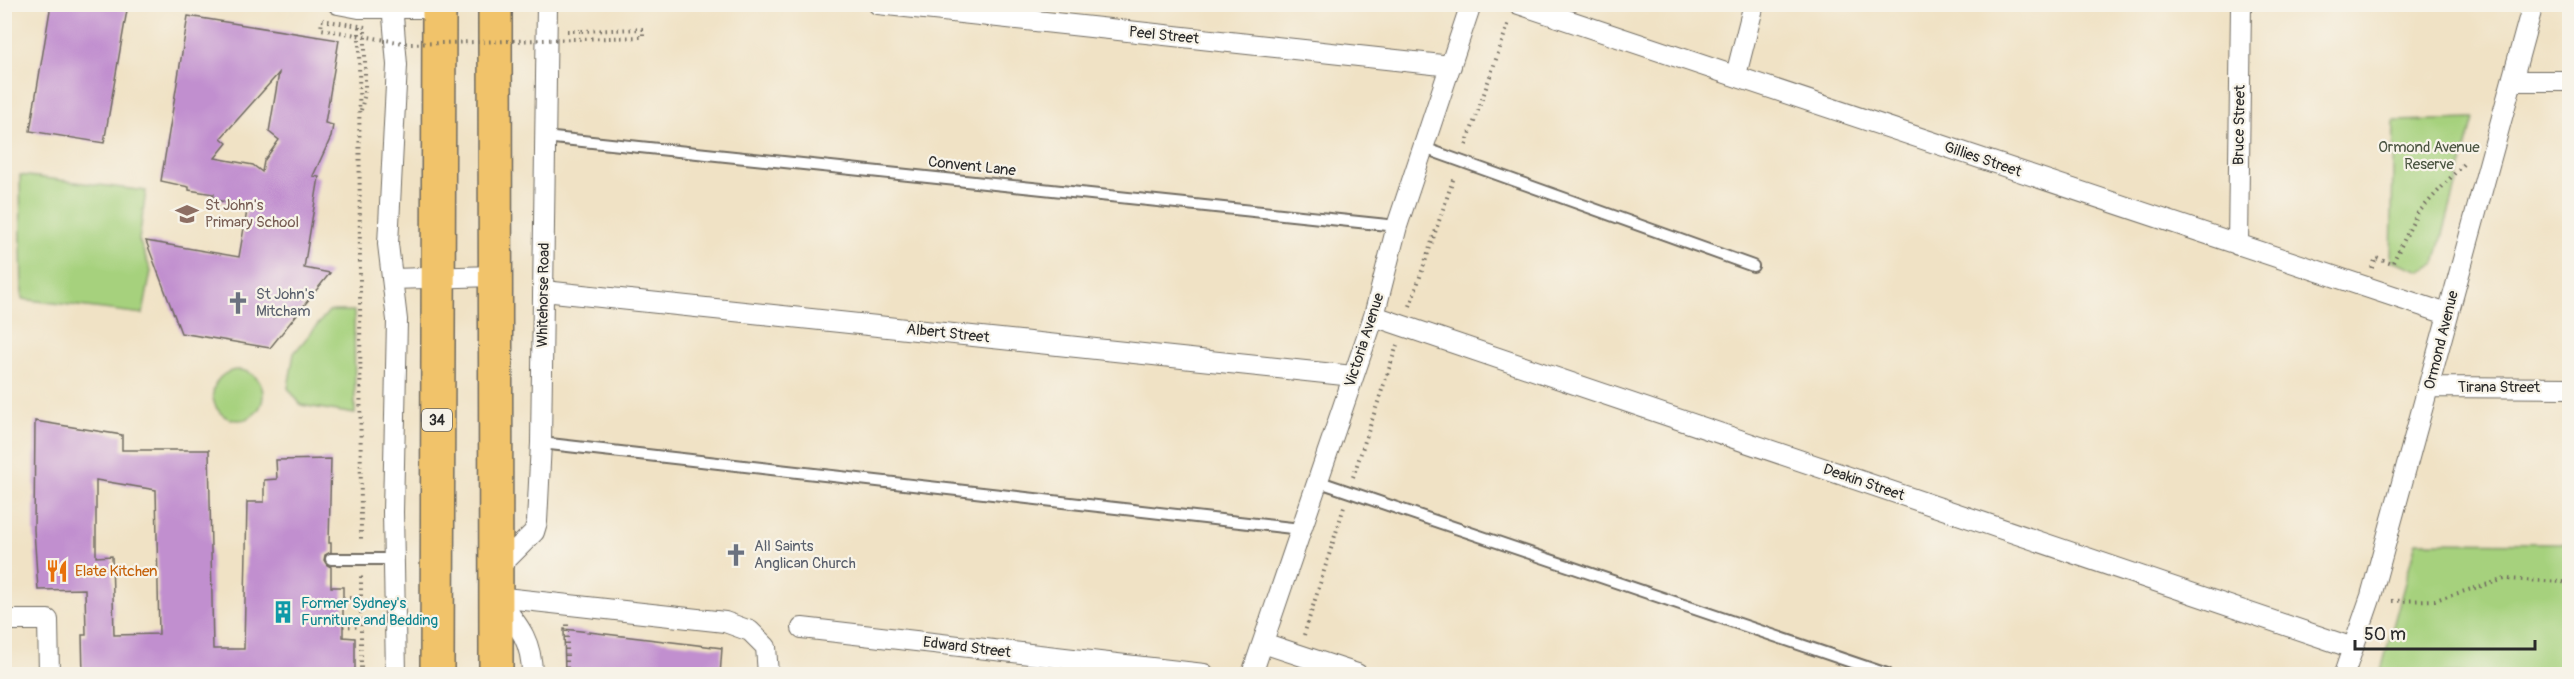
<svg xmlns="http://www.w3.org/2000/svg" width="2574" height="679" font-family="Pangolin,sans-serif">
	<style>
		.green { fill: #a6d17d; stroke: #687e54; stroke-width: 1.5 }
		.building { fill: #c18fcf; fill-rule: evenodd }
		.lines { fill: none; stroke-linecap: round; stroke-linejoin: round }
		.service-casing { stroke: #706b61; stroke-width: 14 }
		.minor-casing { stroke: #706b61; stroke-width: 22 }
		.trunk-casing { stroke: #706b61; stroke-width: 36 }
		.path { stroke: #706b61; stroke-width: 4; stroke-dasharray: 1.5 4.5; stroke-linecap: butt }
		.service { stroke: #fff; stroke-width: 10 }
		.minor { stroke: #fff; stroke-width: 20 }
		.trunk { stroke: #f1c36a; stroke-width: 33 }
		.path-bridge { stroke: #706b61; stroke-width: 4; stroke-dasharray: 1.5 4.5; stroke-linecap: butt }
		.labels { text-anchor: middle; stroke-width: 4.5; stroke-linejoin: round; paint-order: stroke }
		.shield { fill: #f7f3e8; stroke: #686764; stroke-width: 1.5 }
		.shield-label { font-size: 14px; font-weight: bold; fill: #2b2b2b }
		.street-label { font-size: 15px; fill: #2b2b2b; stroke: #f7f3e8 }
		.park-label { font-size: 15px; fill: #4a5440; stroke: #f7f3e8 }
		.education-label { font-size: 15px; fill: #785e54; stroke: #f7f3e8; text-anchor: start }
		.worship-label { font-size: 15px; fill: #5b616d; stroke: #f7f3e8; text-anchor: start }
		.food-label { font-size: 15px; fill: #c56008; stroke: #f7f3e8; text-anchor: start }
		.culture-label { font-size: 15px; fill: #0d838f; stroke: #f7f3e8; text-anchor: start }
	</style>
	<rect width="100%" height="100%" fill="#f7f3e8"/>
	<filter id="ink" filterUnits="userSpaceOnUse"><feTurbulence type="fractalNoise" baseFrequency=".0167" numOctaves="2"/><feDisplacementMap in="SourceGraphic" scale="12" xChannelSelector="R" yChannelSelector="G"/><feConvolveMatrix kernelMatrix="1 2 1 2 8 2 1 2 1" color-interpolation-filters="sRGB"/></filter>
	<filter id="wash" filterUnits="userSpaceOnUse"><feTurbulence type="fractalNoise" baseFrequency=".008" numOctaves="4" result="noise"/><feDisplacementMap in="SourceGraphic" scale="24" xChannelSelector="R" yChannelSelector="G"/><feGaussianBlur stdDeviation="1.35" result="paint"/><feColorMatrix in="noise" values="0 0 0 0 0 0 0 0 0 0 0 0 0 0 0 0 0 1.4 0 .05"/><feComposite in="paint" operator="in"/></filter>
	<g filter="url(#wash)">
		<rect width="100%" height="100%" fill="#f0e2c5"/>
		<path class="green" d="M2474,119l-39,145 -14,7 -30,-11 3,-139z
			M20,175l126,16 -7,49 12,31 -8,43 -121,-15z
			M329,311h25l1,103 -54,-9 -13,-17 6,-35z
			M213 395a25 25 0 1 1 50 0a25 25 0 1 1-50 0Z
			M2416,542l153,1v131h-189z"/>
		<g id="blocks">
			<path class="building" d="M51,4h46l30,6 -23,133 -74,-12z
				M188,16l151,24 -14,83 8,2 -2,12 -18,39 6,1 -15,91 26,5 -60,75 -89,-15 -35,-92 93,16 9,-52 -35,-5 1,-6 -25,-4v-3l-28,-6zM279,73l-10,59 10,8 -15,21 -2,11 -9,-7 -38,-7 12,-15 -6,-5z
				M35,421l87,14v15h87l4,199h31l3,-147h17v-22l13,-1 -1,-19 55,-1 -2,84h2v9l-6,3 -1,5 3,5 4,2v20h12v50l12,1v37h-272l-1,-40h4l-1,-46 -47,1 -4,-60zM96,480l60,10 3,144 -45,1 -2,-79 -16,1z
				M564,629l158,19 -2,27h-155z"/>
		</g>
	</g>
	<g filter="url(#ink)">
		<use href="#blocks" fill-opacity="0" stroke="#706b61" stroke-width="1.5"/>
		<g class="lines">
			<g class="service-casing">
				<path id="service" d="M544,137l853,89
					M1424,148l329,118
					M541,443l760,86
					M1317,481l570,193
					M331,559h63"/>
			</g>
			<g class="minor-casing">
				<path id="minor" d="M338,4l21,4h80
					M392,4l5,61 -9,179 9,76 -4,192 3,162
					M878,4l573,62
					M1519,4l928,310
					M1736,75l18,-71
					M2514,81h56
					M2238,245l3,-241
					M392,279l102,-3
					M544,291l809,85
					M1374,316l979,332
					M2429,387l141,1
					M496,570l38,-38 3,-10 4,-79 6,-439
					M496,597l229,25 25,9 16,16 2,27
					M496,597c21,27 36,42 36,77
					M4,620h44l1,54
					M802,628l402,46
					M1263,643l94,31
					M1252,674l122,-358 23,-90 74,-222
					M2344,674l27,-78 162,-592"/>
			</g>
			<g class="trunk-casing">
				<path id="trunk" d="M495,4l1,670
					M437,674l2,-670"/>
			</g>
			<path class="path" d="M359,27l2,515
				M567,31h13
				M361,110l4,-17v-65
				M1466,145l43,-123
				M2372,268l4,-10 16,6 25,-50 48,-52
				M1410,306l44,-129
				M1353,477l44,-132
				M343,598h17
				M2392,601l43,-1 70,-21 58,3 7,4
				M343,626l17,1
				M1304,635l40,-128
				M361,674v-98
				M567,674v-50"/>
			<use href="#service" class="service"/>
			<use href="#minor" class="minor"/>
			<use href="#trunk" class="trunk"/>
			<path class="path-bridge" d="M365,27l-43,-7 -1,9 88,15 234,-7v-8l-63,2"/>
		</g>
	</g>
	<defs>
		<g id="school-bare" transform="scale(1.8)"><path d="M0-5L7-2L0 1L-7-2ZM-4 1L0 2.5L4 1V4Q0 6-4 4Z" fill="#8d6e63" stroke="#f7f3e8" stroke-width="2.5" paint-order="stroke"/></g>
		<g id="church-bare" transform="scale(1.8)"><path d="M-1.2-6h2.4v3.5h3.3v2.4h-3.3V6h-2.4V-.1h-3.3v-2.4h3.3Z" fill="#6b7280" stroke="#f7f3e8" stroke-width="2.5" paint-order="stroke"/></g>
		<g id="restaurant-bare" transform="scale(1.8)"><path d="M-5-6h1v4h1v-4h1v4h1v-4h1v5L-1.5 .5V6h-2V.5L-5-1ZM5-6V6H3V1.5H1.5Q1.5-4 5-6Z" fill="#e8710a" stroke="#f7f3e8" stroke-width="2.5" paint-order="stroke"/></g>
		<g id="building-bare" transform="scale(1.8)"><path d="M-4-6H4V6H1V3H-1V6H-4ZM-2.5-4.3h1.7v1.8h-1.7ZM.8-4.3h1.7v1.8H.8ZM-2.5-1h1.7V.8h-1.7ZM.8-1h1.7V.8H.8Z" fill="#0f9aa8" stroke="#f7f3e8" stroke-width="2.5" paint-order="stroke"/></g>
	</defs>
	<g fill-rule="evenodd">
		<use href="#school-bare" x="187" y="214"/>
		<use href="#church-bare" x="238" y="303"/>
		<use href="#church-bare" x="736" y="555"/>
		<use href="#restaurant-bare" x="57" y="571"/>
		<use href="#building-bare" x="283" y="612"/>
	</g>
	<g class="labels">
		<rect class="shield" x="422" y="409" width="30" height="22" rx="4.5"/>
		<g class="shield-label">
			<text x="437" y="425">34</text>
		</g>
		<g class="street-label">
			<text transform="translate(1164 35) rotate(6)" y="5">Peel Street</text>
			<text transform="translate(2239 125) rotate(-89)" y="5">Bruce Street</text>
			<text transform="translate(1983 159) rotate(19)" y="5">Gillies Street</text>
			<text transform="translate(972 166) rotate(6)" y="5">Convent Lane</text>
			<text transform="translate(543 295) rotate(-89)" y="5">Whitehorse Road</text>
			<text transform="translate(948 333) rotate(6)" y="5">Albert Street</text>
			<text transform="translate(1364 340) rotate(-72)" y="5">Victoria Avenue</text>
			<text transform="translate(2441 340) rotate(-76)" y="5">Ormond Avenue</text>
			<text x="2499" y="392">Tirana Street</text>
			<text transform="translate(1864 482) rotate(19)" y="5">Deakin Street</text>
			<text transform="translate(967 647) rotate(7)" y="5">Edward Street</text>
		</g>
		<g class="park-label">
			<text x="2429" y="152">Ormond Avenue<tspan x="2429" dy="17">Reserve</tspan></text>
		</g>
		<g class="education-label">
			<text x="205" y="210">St John's<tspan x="205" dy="17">Primary School</tspan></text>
		</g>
		<g class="worship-label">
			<text x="256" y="299">St John's<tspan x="256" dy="17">Mitcham</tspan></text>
			<text x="754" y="551">All Saints<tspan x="754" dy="17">Anglican Church</tspan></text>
		</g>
		<g class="food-label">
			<text x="75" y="576">Elate Kitchen</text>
		</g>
		<g class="culture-label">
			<text x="301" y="608">Former Sydney's<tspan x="301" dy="17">Furniture and Bedding</tspan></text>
		</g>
	</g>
	<rect width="2574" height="679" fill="none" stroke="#f7f3e8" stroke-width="24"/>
	<path d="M2355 640v9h180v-9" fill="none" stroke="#2b2b2b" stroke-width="3"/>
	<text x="2364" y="640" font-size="18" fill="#2b2b2b" stroke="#f7f3e8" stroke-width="4.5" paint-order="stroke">50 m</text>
</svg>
